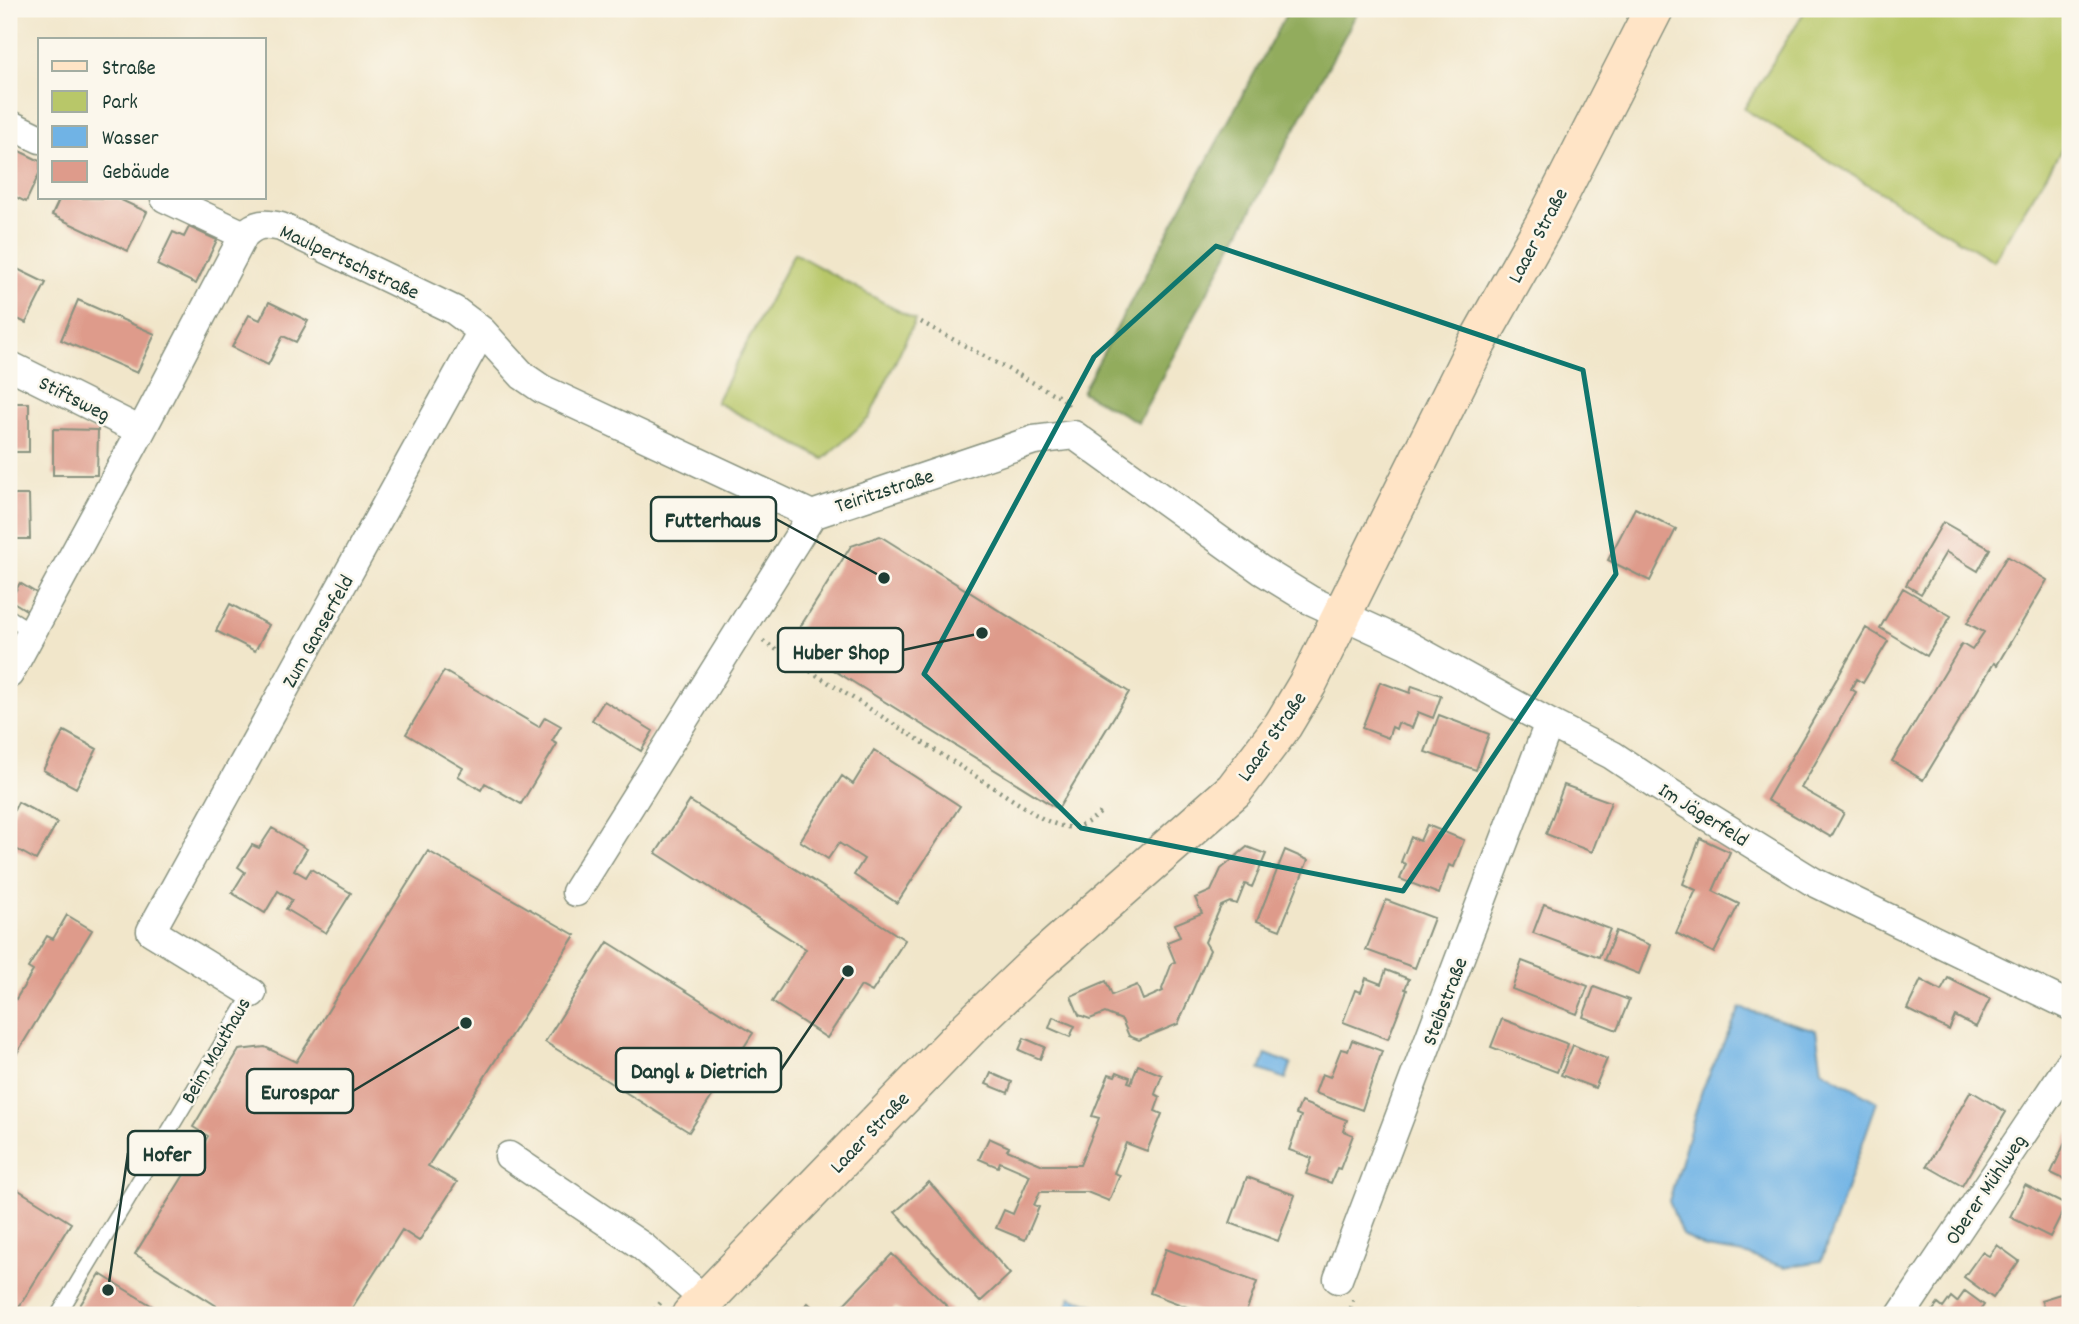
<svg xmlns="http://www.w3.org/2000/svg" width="2079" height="1324" font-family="Dekko,sans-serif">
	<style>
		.green { fill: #b8c769; stroke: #6c824e; stroke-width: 2 }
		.forest { fill: #92ac5d; stroke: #587448; stroke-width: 2 }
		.water { fill: #70b3e5; stroke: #48788c; stroke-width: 2 }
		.building { fill: #de9b8b }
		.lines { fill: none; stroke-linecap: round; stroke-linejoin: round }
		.lane-casing { stroke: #88927f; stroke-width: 17 }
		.street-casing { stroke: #88927f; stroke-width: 31 }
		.secondary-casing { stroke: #88927f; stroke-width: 41 }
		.path { stroke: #88927f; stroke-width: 4.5; stroke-dasharray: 2 5; stroke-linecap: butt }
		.lane { stroke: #fff; stroke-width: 14 }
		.street { stroke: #fff; stroke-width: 28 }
		.secondary { stroke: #ffe4c6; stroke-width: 38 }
		.marked { fill: none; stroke: #0f766e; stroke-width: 5; stroke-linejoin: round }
		.labels { text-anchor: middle; stroke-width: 5; stroke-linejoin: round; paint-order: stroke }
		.street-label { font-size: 21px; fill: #1f3d34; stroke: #fbf7ec }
		.leader { fill: none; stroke: #1f3d34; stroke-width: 2.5 }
		.callout-dot { fill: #1f3d34; stroke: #fbf7ec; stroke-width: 2.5 }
		.callout { fill: #fbf7ec; stroke: #1f3d34; stroke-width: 2.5 }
		.callout-label { font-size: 23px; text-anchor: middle; font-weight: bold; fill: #1f3d34 }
	</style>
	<rect width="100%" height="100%" fill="#fbf7ec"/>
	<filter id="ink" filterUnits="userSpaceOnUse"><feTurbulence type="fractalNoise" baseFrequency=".0143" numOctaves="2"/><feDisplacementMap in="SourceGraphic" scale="14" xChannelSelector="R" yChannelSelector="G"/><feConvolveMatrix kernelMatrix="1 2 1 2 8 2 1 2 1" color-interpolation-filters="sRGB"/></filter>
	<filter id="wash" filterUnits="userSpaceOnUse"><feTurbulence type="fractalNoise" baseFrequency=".00686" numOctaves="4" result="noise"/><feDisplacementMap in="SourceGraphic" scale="28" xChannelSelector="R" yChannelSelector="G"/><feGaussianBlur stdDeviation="1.57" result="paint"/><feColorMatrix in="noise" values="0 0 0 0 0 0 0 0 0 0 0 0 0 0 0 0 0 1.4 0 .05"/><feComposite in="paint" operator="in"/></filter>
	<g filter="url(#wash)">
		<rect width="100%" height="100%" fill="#f1e6ca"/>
		<path class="green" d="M1806,9h264v127l-77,125 -249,-152z
			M794,253l121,67 -46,98 -45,41 -108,-57z"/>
		<path class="forest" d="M1289,9h70l-221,413 -56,-30z"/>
		<path class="water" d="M1740,1008l76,22 6,40 55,32 -56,159 -36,6 -41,-13 -38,-6 -24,-13 -13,-34 33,-111z
			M1266,1054l25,10 -5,15 -26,-9z
			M1070,1297l35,12 -3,6h-37z"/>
		<g id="blocks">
			<path class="building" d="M9,146l31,15v11l-14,30 -17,-8z
				M60,198h57l30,14 -19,39 -76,-36z
				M189,227l28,13 -21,44 -39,-19 16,-33 11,5z
				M9,265l37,18 -20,40 -17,-8z
				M78,300l77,34 -18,39 -76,-33z
				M269,302l39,19 -12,21 -13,-6 -15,29 -36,-18 17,-32 11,5z
				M2070,305v16l-6,-4z
				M9,403h20v49h-20z
				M53,429l45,1 -1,45h-44z
				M9,495h20l1,44h-21z
				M1635,508l41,21 -26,52 -42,-21z
				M1943,522l47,27 -12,22 -32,-19 -25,42 -15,-9z
				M880,536l249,156 -71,117 -268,-166 61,-97z
				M2007,556l40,24 -50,85 -3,-2 -71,117 -31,-19 70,-117 10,6 12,-18 -17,-9z
				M20,583l18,11 -10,17 -18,-11z
				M1903,588l48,28 -24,40 -47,-28z
				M230,604l39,21 -14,26 -39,-20z
				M1866,628l22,13 -25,42 -7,-4 -5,10 5,3 -55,96 43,25 -13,24 -64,-37z
				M444,671l95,56 6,-10 16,9 -9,15 5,3 -36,60 -36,-21 -4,7 -23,-14 5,-8 -57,-34z
				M1380,682l30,11 2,-7 29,10 -8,22 -15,-6 -6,16 -14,-5 -2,6 -4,-2 -4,11 -26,-10z
				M604,701l49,30 -12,20 -49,-31z
				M1439,715l50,19 -13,36 -51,-18z
				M64,731l33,18 -21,39 -33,-18z
				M874,750l86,56 -63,97 -43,-28 10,-16 -25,-16 -11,16 -28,-18 42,-65 11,8z
				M1564,785l47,17 -19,50 -46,-18z
				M690,801l215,139 -33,52 -11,-6 -34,52 -55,-36 34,-53 -150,-96z
				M18,802l39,21 -21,37 -27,-15v-25z
				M1427,825l37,15 -10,27 -5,-2 -10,29 -39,-15 6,-15 -5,-2 10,-25 9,4z
				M272,828l35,21 -13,21 12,7 5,-8 40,24 -25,40 -40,-24 6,-9 -14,-9 -13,22 -33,-20 13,-21 -7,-5 14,-22 7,3z
				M1700,838l30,14 -17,39 26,13 -25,49 -38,-20 20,-43 -13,-6z
				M1247,847l19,7 -14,33 -7,-3 -8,20 -7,-2 -9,4 -16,36 5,8 -32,74 -39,16 -10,-4 -7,-16 -17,-7 -15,6 -11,-4 -8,-19 35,-15 6,14 25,-10 6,15 20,-9 -1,-2 10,-26 3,-1 -8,-20 13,-5 -5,-13 27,-11 -7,-15 16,-7 10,-22z
				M1285,850l23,10 -28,70 -23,-9z
				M428,851l147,84 -147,231 29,16 -38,59 -17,-11 -50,78 10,7h-131l-96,-61 73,-118 -15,-9 46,-77 26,-3 31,15z
				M1386,900l48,18 -19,50 -49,-18z
				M1544,904l66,25 -11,28 -66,-24z
				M67,915l25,15 -78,128 -5,-3v-58l1,-2 6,4 17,-28 -5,-3 19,-32 6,3z
				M1616,931l34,14 -11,29 -35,-14z
				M608,942l145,91 -64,99 -144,-90z
				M1522,961l66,25 -11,28 -65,-25z
				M1386,970l23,9 -4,10 2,1 -19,49 -45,-17 12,-32 6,2 5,-14 15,6z
				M1948,978l42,21 -14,28 -21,-11 -6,14 -42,-21 14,-29 20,11z
				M1594,987l35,13 -12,30 -34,-13z
				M1053,1017l22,9 -5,11 -21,-9z
				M1502,1019l66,25 -11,28 -66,-25z
				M1024,1038l21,9 -5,12 -21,-9z
				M1352,1040l30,11 -20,59 -47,-17 7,-19 8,3 11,-28 7,2z
				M1573,1045l34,14 -12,29 -34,-13z
				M1138,1065l24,10 -7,19 5,3 -5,14 7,3 -15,37 -21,-8 -12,30 6,2 -11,26 -22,-9h-47l-6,13 5,2 -14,33 -29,-12 8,-18 9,4 17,-39 -30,-13 -2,5 -19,-8 10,-21 20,9 -2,3 36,15h37l19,-47 -7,-2 17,-42 6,2 2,-4 13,5 -2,5 3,1z
				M991,1073l21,9 -4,11 -22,-9z
				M1971,1091l35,21 -44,74 -35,-20z
				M1301,1102l46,18 -4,11 10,4 -13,34 -3,-1 -6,15 -25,-9 6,-16 -23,-8 12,-34 -5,-2z
				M2070,1132v50l-19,-9z
				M1247,1177l48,18 -17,46 -48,-18z
				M929,1182l81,92 -30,28 -85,-90z
				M9,1184l62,39 -57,92h-5z
				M2025,1185l41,20 -16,32 -40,-20z
				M1997,1245l22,16 -26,37 -29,-21 18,-25 7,4z
				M1166,1249l91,33 -12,33h-37l-58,-22z
				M892,1254l59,56 -5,5h-42l-8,-8 -8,8h-33l-11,-11z
				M100,1274l67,41h-75l-13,-8z
				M1965,1291l19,14 -7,10 -46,-2 7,-9 5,4 8,-11 6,5z
				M2070,1291v24h-24l-5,-15z
				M808,1303l13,12h-25z
				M1639,1308l18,7h-21z"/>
		</g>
	</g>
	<g filter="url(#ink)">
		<use href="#blocks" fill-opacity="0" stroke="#88927f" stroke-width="2"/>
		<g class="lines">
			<g class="lane-casing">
				<path id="lane" d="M9,617l24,15
					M58,1315l194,-322"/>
			</g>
			<g class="street-casing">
				<path id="street" d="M9,124l31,15
					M165,198l79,37
					M9,365l132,66
					M9,674l132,-243 103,-196c12,-12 21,-12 37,-8l173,83 28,21 41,45 19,13 270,126
					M576,892l236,-377 222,-75 40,-5 187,135 49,30 96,44 143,79 63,32 45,30 155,96 258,125
					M252,993l-101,-62 331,-600
					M509,1156l133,90 63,54
					M1338,1279l211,-556
					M1901,1315l169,-252"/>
			</g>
			<g class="secondary-casing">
				<path id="secondary" d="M691,1315l279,-288 66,-63 198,-174 49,-65 25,-42 168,-338 71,-126 107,-210"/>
			</g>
			<path class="path" d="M921,322l144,78 5,10
				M763,641l280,178c25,11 34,13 57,-6
				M650,1315l12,-14
				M1349,1315l4,-15"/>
			<use href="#lane" class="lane"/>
			<use href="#street" class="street"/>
			<use href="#secondary" class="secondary"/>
		</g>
	</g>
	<path class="marked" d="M1216,246l367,124 33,204 -213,317 -322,-63 -157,-154 170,-317z"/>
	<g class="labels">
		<g class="street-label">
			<text transform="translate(1537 235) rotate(-62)" y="7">Laaer Straße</text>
			<text transform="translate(350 261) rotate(25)" y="7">Maulpertschstraße</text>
			<text transform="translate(75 398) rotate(27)" y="7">Stiftsweg</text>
			<text transform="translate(884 490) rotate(-18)" y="7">Teiritzstraße</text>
			<text transform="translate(317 631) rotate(-61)" y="7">Zum Ganserfeld</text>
			<text transform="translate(1271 736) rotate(-55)" y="7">Laaer Straße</text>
			<text transform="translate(1704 814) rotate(32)" y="7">Im Jägerfeld</text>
			<text transform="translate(1444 1001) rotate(-69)" y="7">Steibstraße</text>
			<text transform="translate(215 1050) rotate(-60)" y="7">Beim Mauthaus</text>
			<text transform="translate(869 1132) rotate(-46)" y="7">Laaer Straße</text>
			<text transform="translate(1985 1189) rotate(-56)" y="7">Oberer Mühlweg</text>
		</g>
	</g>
	<path class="leader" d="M884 578L776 519M982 633L903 650M848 971L781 1070M466 1023L353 1091M108 1290L128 1153"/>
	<g class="callout-dot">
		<circle cx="884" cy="578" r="7"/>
		<circle cx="982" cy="633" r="7"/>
		<circle cx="848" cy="971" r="7"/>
		<circle cx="466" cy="1023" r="7"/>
		<circle cx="108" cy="1290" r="7"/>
	</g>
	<g class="callout">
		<rect x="651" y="497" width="125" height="44" rx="7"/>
		<rect x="778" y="628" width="125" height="44" rx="7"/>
		<rect x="616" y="1048" width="165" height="44" rx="7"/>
		<rect x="247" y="1069" width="106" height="44" rx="7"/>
		<rect x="128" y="1131" width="77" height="44" rx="7"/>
	</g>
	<g class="callout-label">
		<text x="713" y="527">Futterhaus</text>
		<text x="841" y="659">Huber Shop</text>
		<text x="699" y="1078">Dangl &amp; Dietrich</text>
		<text x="300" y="1099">Eurospar</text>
		<text x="167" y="1161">Hofer</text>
	</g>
	<rect width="2079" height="1324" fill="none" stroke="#fbf7ec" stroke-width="35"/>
	<rect x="38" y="38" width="228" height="161" fill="#fbf7ec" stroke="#a3ada2" stroke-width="2"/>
	<rect x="52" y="61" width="35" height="10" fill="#ffe4c6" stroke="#a3ada2" stroke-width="2"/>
	<text x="102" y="74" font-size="21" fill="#1f3d34">Straße</text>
	<rect x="52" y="91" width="35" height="21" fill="#b8c769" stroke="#a3ada2" stroke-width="2"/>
	<text x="102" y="108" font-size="21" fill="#1f3d34">Park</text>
	<rect x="52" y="126" width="35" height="21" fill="#70b3e5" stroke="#a3ada2" stroke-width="2"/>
	<text x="102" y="144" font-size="21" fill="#1f3d34">Wasser</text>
	<rect x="52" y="161" width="35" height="21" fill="#de9b8b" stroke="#a3ada2" stroke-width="2"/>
	<text x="102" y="178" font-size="21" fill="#1f3d34">Gebäude</text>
</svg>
